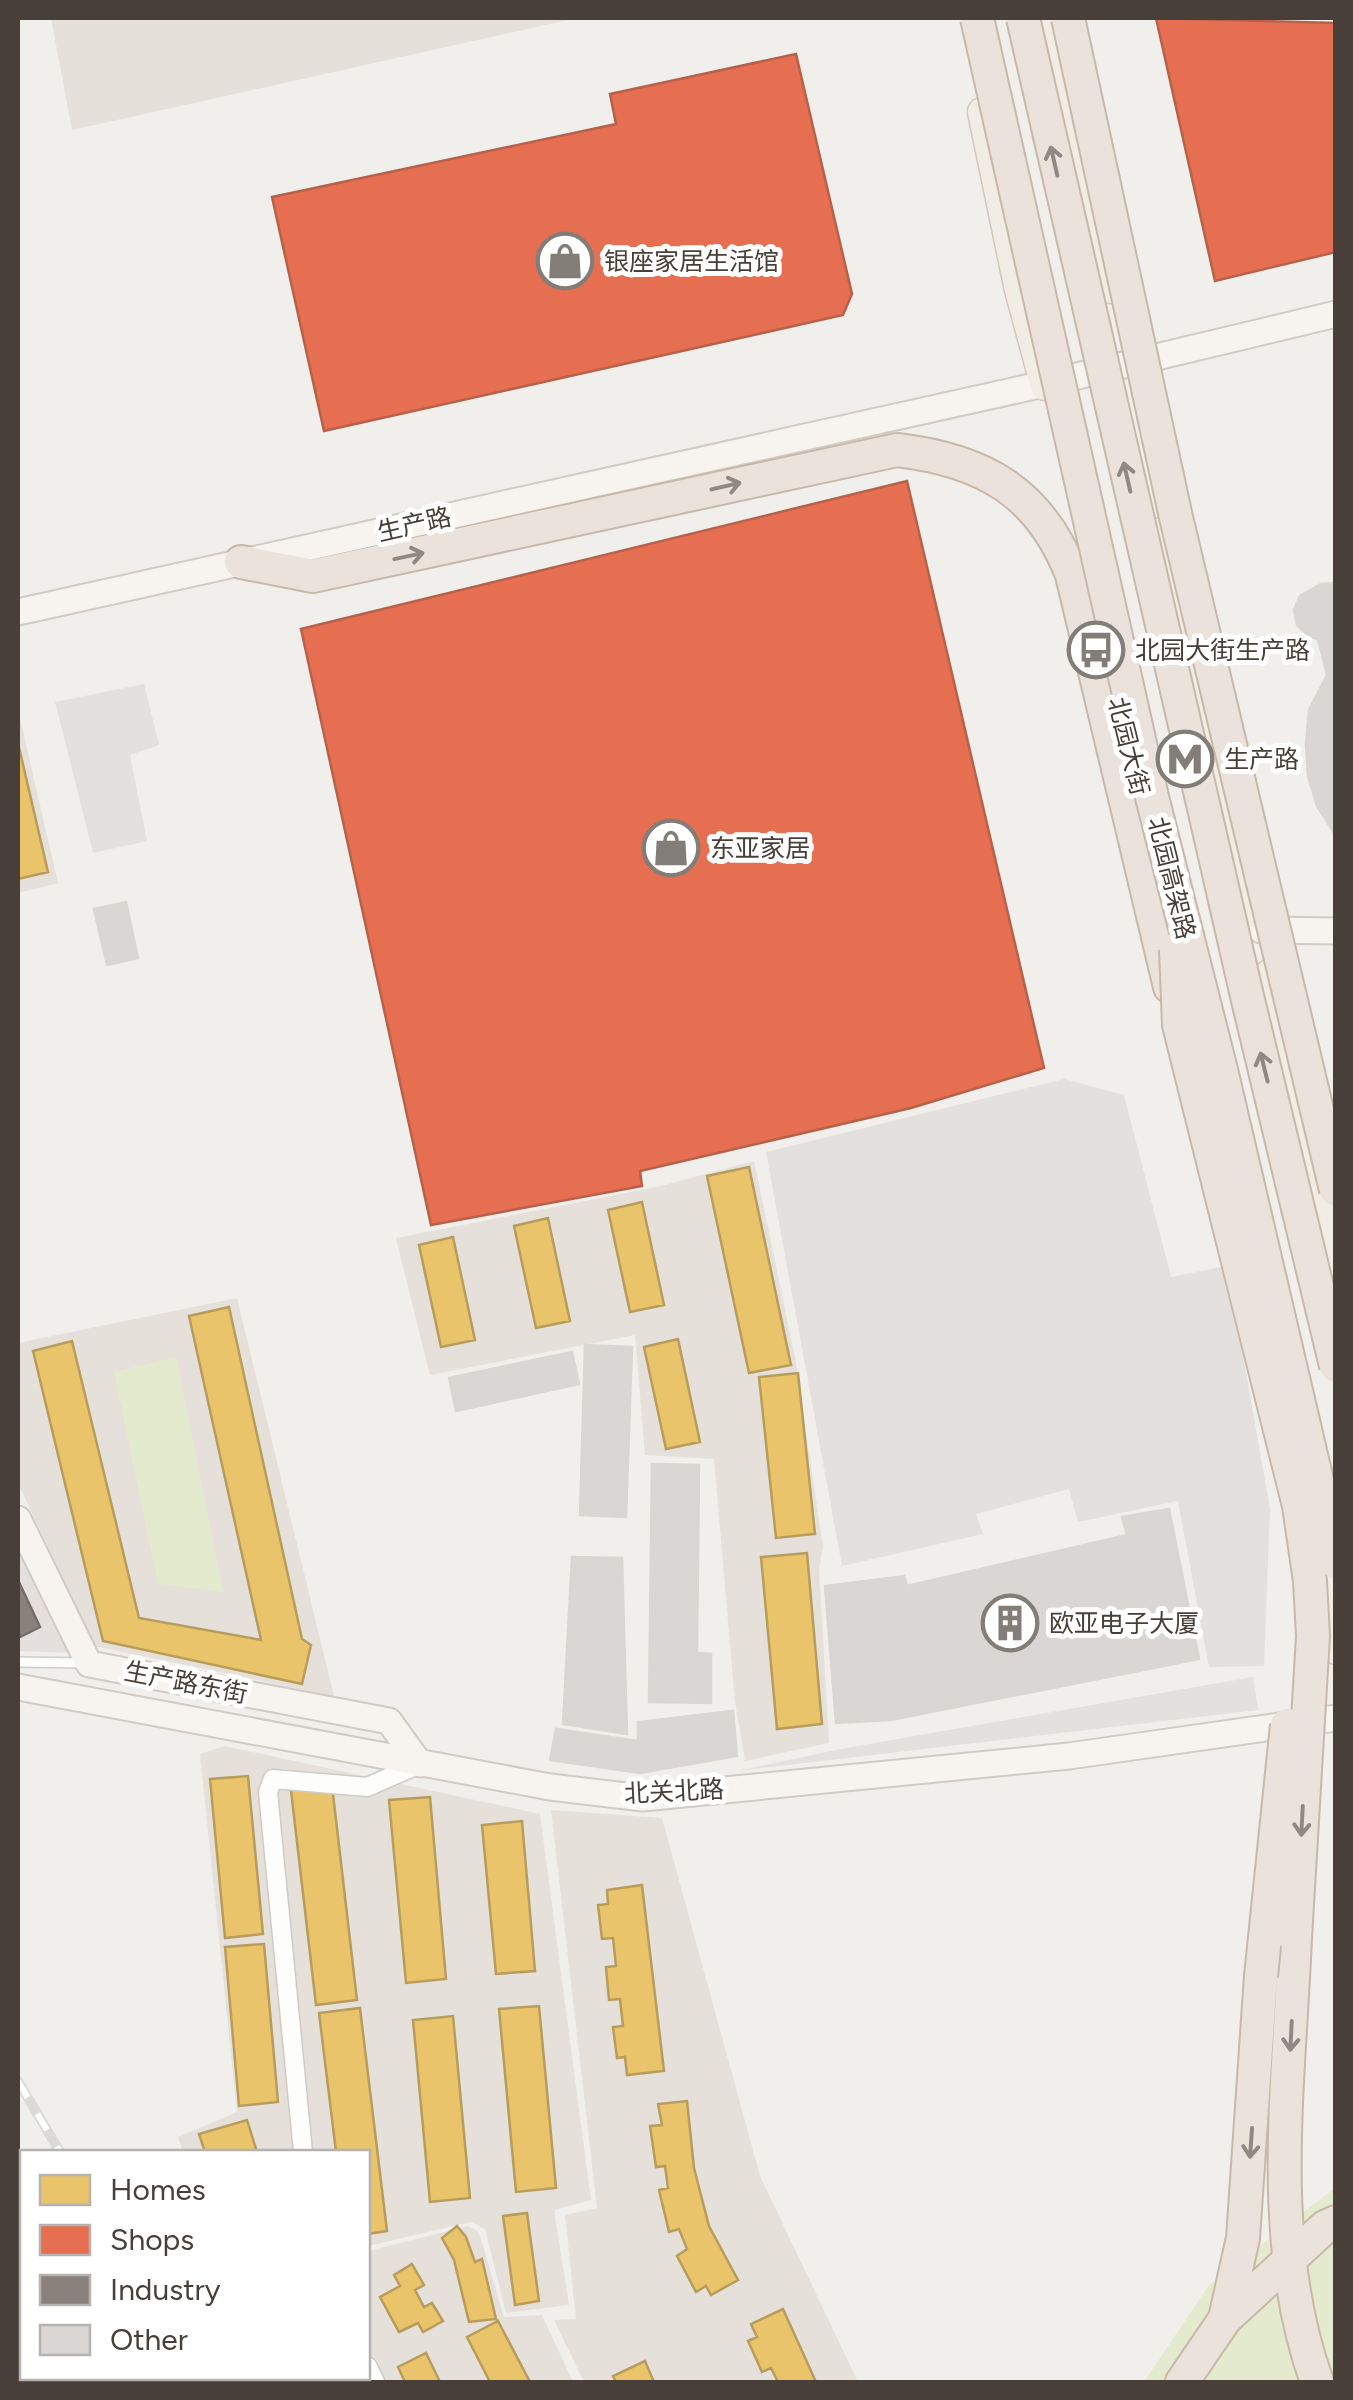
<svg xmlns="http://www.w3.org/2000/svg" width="1353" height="2400" font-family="Figtree,'Noto Sans SC',sans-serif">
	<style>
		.residential { fill: #e5e0da }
		.industrial { fill: #e5e0dd }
		.green { fill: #e3eacd }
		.parking { fill: #e3e0dd }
		.homes { fill: #e9c46a; stroke: #b89c5b; stroke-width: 2.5 }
		.shops { fill: #e76f51; stroke: #b7614a; stroke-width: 2.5 }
		.industry { fill: #8a817c; stroke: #766d68; stroke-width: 2.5 }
		.building { fill: #d9d6d3; stroke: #dad6d2; stroke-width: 2.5 }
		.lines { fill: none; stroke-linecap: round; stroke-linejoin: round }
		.lane-casing { stroke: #cecbc8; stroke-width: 12 }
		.street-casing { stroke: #cecbc8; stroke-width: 21 }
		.secondary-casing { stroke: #d0cbc3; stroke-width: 29 }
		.primary-casing { stroke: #d3c8ba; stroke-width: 31 }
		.highway-casing { stroke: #c8b8a8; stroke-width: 36 }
		.lane { stroke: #fdfdfc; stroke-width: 9 }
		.street { stroke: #fdfdfc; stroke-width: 18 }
		.secondary { stroke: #f7f4ef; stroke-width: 25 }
		.primary { stroke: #f1ece4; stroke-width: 28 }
		.highway { stroke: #ebe3db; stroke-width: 32 }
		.rail-casing { stroke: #dadad9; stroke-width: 10 }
		.rail { stroke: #fff; stroke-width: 6; stroke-dasharray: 19; stroke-linecap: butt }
		.highway-bridge-casing { stroke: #c8b8a8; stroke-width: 36; stroke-linecap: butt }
		.highway-bridge { stroke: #ebe3db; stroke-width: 32 }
		.oneway { stroke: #918981 }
		.labels { text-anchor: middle; stroke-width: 10; stroke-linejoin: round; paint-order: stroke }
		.poi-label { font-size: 25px; fill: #473f38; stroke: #fff; text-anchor: start }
		.street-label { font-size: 25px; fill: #473f38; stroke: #fff }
	</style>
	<rect width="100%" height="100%" fill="#f1efec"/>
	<path class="residential" d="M51,18h526l-505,112z
		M18,710l40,173 -40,10z
		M754,1161l41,196 28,190 -4,22 10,174 -84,18 -10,-59 -21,-243 -69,-4 -10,-120 -205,40 -34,-137 265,-52z
		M237,1298l97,398 -240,-50 -76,-163v-140z
		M225,1746l315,68 51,386 -37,10 15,95 -63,8 -21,-84 -14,-7 -103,24v-94h-185l-5,-15 59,-25 -37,-358z
		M551,1810l111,8 98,358 98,206h-274l-30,-62 22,-1 -11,-104 32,-7z
		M468,2226l11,6 25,85 38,-2 31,67h-304l-3,-4h102v-127z"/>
	<path class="industrial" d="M18,1545l56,108 -56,-2z"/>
	<path class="green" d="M176,1357l47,235 -65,-8 -44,-212z
		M1335,2188v194h-191l65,-97z"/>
	<path class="parking" d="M144,684l15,61 -29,10 17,86 -54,12 -38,-151z
		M1064,1079l60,16 47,182 50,-10 20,77 29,165 -6,157 -55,1 -31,-166 -100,21 -9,-33 -93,25 7,20 -141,32 -76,-414z
		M1253,1677l5,33 -521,61 109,-23z"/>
	<path class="homes" d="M18,743l30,129 -30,7z
		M749,1167l42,198 -42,8 -42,-197z
		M642,1202l22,103 -34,7 -22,-102z
		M548,1218l22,103 -34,7 -22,-102z
		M453,1237l22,103 -34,7 -22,-102z
		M229,1307l73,332 9,6 -9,39 -199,-43 -70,-290 39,-10 67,277 122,22 -72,-324z
		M678,1339l22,103 -34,7 -22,-102z
		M798,1373l17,161 -39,4 -17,-161z
		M807,1553l15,171 -45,5 -16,-172z
		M248,1776l15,158 -38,4 -15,-159z
		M331,1777l26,223 -41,5 -26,-223z
		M430,1797l16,182 -40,4 -17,-183z
		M522,1821l13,150 -39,3 -14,-149z
		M642,1885l22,186 -37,4 -2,-18 -8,1 -4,-31 10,-1 -3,-27 -11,1 -3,-33 10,-1 -3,-28 -11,1 -4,-34 10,-1 -1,-14z
		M264,1944l14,158 -39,4 -14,-159z
		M539,2006l17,182 -40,4 -17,-183z
		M360,2008l27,223 -19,3v-82h-32l-17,-139z
		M453,2016l17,182 -40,4 -17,-182z
		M687,2101l7,67 15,58 29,54 -27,15 -5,-9 -10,6 -19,-36 10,-7 -8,-20 -10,3 -10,-42 9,-2 -3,-22 -9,1 -6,-41 12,-1 -4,-21z
		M247,2120l10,32h-52l-6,-18z
		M527,2213l12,88 -24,4 -12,-89z
		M457,2226l9,11 9,25 7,-3 14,60 -27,3 -15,-62 -12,-22z
		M412,2264l12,21 -9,5 9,17 8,-4 11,18 -20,11 -5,-9 -19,9 -19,-35 20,-11 -6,-11z
		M783,2309l33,73h-38l-7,-14 -9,4 -14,-31 9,-4 -6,-13z
		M498,2321l32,61h-40l-23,-45z
		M426,2353l14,29h-35l-7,-15z
		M645,2361l9,21h-38l-3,-6z
		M309,2378h35l3,4h-36z"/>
	<path class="shops" d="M1156,18l180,5v229l-121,29z
		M796,54l56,240 -9,21 -519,116 -52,-234 344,-73 -6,-30z
		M907,481l137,587 -133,40 -271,63 2,15 -211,39 -130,-596z"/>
	<path class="industry" d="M18,1580l22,47 -22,11z"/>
	<path class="building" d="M1336,583v253l-19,-30 -9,-30 -2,-32 3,-34 18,-35 -9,-36 -8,-2 -13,-12 -3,-15 6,-14 21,-12z
		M126,902l12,56 -31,7 -13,-56z
		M585,1345l47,2 -6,170 -46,-2z
		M572,1352l7,32 -123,27 -7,-33z
		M652,1464l47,1 -2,188 14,1v49l-62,-1z
		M1169,1509l30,150 -308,61 -55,3 -11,-137 79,-10 3,10 220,-51 -5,-18z
		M572,1557l50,1 5,176 -64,-10z
		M733,1711l4,45 -97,17 -90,-13 6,-31 82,12v-19z"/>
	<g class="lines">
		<g class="lane-casing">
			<path id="lane" d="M18,1662l67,1"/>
		</g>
		<g class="street-casing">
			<path id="street" d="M303,2152l-35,-360 5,-13 94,8 53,-23
				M368,2367l7,15"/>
		</g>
		<g class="secondary-casing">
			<path id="secondary" d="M18,612l1026,-228 292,-70
				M1261,930l75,1
				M18,1519l71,145 300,57 31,43
				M18,1687l532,100 93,11 426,-42 267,-38"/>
		</g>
		<g class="primary-casing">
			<path id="primary" d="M1049,18l62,271
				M982,112l37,178 26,96
				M1164,531l64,283 26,99
				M1269,974l67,294
				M1321,1583l15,67"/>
		</g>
		<g class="highway-casing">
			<path id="highway" d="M241,562l72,14 584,-126c86,10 143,42 175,125l98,412
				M1295,1938c-6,147 -29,303 22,444
				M1225,2319l100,-92 11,-5
				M1182,2382l43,-63 18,-81 18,-262"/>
		</g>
		<use href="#lane" class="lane"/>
		<use href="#street" class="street"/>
		<use href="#secondary" class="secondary"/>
		<use href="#primary" class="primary"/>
		<use href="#highway" class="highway"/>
		<g class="rail-casing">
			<path id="rail" d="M18,2081l42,71
				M18,2166l4,9
				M18,2205l4,9
				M18,2285l4,10
				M62,2378l3,4
				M118,2378l3,4
				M142,2378l3,4
				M195,2378l3,4"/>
		</g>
		<use href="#rail" class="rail"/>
		<g class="highway-bridge-casing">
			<path id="highway-bridge" d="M977,18l175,779 69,273 115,492
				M1023,18l224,978 89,370
				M1068,18l107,495 161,677
				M1176,949l3,76 120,481 11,75 3,55 -18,302
				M1261,1976l26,-251"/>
		</g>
		<use href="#highway-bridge" class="highway-bridge"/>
	</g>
	<defs><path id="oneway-shaft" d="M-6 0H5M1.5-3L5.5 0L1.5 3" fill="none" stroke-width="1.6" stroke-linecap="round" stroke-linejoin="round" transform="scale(2.5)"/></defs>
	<g class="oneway">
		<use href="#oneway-shaft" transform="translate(1054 161) rotate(-103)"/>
		<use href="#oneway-shaft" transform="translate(1127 477) rotate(-103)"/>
		<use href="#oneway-shaft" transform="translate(726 486) rotate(-13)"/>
		<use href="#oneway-shaft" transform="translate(409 556) rotate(-12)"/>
		<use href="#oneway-shaft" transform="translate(1264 1067) rotate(-104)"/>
		<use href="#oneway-shaft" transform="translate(1302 1821) rotate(93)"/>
		<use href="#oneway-shaft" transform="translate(1291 2036) rotate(93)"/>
		<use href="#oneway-shaft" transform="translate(1251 2143) rotate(94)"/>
	</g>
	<defs>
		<g id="shop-ring" transform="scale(2.875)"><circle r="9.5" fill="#fff" stroke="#827d77" stroke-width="1.5"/><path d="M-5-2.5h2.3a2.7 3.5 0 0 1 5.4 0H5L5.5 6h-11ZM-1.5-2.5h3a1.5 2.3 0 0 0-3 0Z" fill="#827d77"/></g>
		<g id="bus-ring" transform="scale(2.875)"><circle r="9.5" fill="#fff" stroke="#827d77" stroke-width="1.5"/><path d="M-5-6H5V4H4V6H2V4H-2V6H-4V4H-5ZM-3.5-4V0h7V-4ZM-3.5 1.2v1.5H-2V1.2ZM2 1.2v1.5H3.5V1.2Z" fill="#827d77"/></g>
		<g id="metro-ring" transform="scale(2.875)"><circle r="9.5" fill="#fff" stroke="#827d77" stroke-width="1.5"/><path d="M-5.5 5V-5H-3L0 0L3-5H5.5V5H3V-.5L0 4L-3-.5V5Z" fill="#827d77"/></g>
		<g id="building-ring" transform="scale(2.875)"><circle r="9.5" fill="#fff" stroke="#827d77" stroke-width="1.5"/><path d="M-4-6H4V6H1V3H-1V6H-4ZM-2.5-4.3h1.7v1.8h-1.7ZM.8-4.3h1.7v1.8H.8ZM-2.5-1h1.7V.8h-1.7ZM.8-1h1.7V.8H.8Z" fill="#827d77"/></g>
	</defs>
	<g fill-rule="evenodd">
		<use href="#shop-ring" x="565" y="261"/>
		<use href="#bus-ring" x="1096" y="650"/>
		<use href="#metro-ring" x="1185" y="759"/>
		<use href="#shop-ring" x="671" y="848"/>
		<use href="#building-ring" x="1010" y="1623"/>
	</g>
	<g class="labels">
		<g class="poi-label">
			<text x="604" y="270">银座家居生活馆</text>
			<text x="1135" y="659">北园大街生产路</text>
			<text x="1224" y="768">生产路</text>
			<text x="710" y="857">东亚家居</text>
			<text x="1049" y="1632">欧亚电子大厦</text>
		</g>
		<g class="street-label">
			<text transform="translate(414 524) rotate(-13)" y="9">生产路</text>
			<text transform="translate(1129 746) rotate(76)" y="9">北园大街</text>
			<text transform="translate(1172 878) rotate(76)" y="9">北园高架路</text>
			<text transform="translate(186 1682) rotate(11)" y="9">生产路东街</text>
			<text transform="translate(674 1791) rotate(-3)" y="9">北关北路</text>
		</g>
	</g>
	<rect width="1353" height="2400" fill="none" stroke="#473f38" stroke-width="40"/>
	<rect x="20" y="2150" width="350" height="230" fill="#ffffff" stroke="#b5b2af" stroke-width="2.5"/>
	<rect x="40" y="2175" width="50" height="30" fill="#e9c46a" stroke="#b5b2af" stroke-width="2.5"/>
	<text x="110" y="2200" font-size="30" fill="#473f38">Homes</text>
	<rect x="40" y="2225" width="50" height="30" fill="#e76f51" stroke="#b5b2af" stroke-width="2.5"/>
	<text x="110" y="2250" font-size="30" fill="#473f38">Shops</text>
	<rect x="40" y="2275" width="50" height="30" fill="#8a817c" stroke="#b5b2af" stroke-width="2.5"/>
	<text x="110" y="2300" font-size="30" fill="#473f38">Industry</text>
	<rect x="40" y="2325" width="50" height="30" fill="#d9d6d3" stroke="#b5b2af" stroke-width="2.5"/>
	<text x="110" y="2350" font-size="30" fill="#473f38">Other</text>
</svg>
